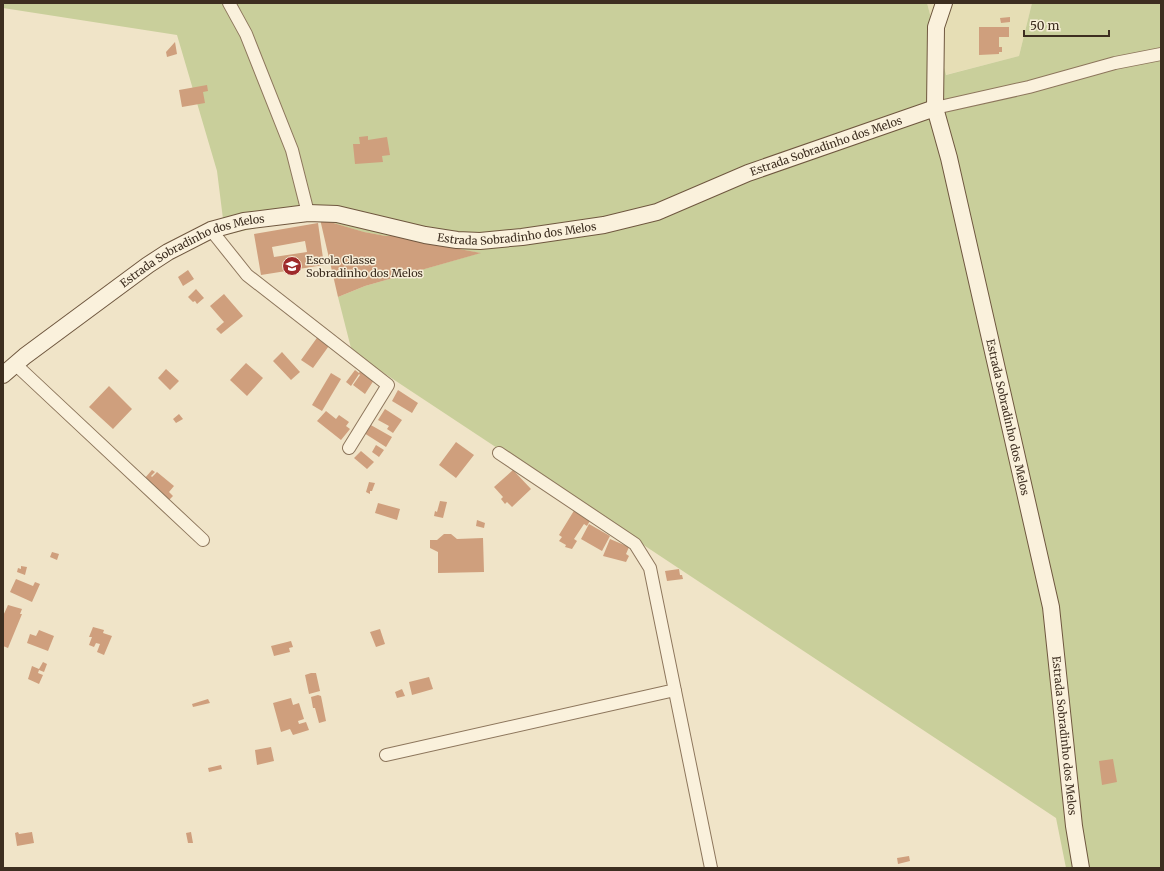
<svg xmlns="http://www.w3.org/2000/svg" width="1164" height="871" font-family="Merriweather,serif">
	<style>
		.farmland { fill: #e6deb5 }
		.green { fill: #c9cf9b }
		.building { fill: #cf9f7d; fill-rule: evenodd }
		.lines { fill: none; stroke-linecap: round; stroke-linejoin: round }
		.street-casing { stroke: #8d765c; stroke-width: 14 }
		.secondary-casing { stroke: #6f573f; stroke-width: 18 }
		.street { stroke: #faf1dc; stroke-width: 12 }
		.secondary { stroke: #faf1dc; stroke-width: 16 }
		.labels { text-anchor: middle; stroke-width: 3; stroke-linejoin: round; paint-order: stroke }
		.street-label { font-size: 11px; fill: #3d2e20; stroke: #f7eed8 }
		.poi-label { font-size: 11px; fill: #3d2e20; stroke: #f7eed8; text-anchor: start }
	</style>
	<rect width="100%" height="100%" fill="#f0e4c8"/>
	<path class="farmland" d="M927,3h105l-13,53 -74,19z"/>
	<path class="green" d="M3,3h924l19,72 73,-19 13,-53h129v865h-95l-10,-50 -704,-466 -14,-55 27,-11 115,-33 -117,-21 -43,-13 -64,9 -31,7 -8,-64 -40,-136 -174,-27z"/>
	<path class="building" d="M1010,17v5l-9,1 -1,-5z
		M979,27h30v10h-10v10h3v5h-3v2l-20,1z
		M175,42l2,12 -10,3 -1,-5z
		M207,85l1,6 -5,1 2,11 -23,4 -3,-17z
		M368,136v4l19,-3 3,18 -8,1 1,6 -28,2 -2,-20h7l-1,-7z
		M320,219l44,13 22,4 19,-1v4l76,14 -116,33 -27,11z
		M318,223l6,42 -63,10 -7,-41zM305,241l2,11 -33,5 -2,-10z
		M188,270l6,9 -11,7 -5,-9z
		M196,289l8,9 -7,6 -2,-3 -2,1 -5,-5z
		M224,294l19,22 -22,18 -5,-5 8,-7 -14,-16z
		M319,335l12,8 -18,25 -12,-8z
		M282,352l18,20 -9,8 -18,-19z
		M246,363l17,15 -16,18 -17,-16z
		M166,369l13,12 -9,9 -12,-12z
		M355,370l4,3 2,-3 13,10 -9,14 -12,-9 7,-10 -1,-1 -8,12 -5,-4z
		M331,373l10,6 -19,32 -10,-6z
		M109,386l23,23 -19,20 -24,-22z
		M398,390l20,13 -6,10 -20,-12z
		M385,409l17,11 -9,13 -6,-4 2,-3 -11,-6z
		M326,411l10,8 3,-4 10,7 -3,4 4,3 -9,11 -24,-19z
		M179,414l4,5 -7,4 -3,-4z
		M369,424l23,13 -6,10 -22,-14z
		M456,442l18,13 -18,23 -17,-13z
		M376,445l8,5 -5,7 -7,-5z
		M361,451l13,11 -7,7 -13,-11z
		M152,470l3,2 -4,4 1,1 5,-5 17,14 -5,6 4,4 -5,5 -24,-22z
		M513,470l18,19 -19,18 -5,-5 -2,2 -4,-5 2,-2 -9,-10z
		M369,482l6,1 -3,8h-2v3l-4,-2z
		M440,501l7,1 -4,16 -9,-2 1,-5 2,1z
		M378,503l22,6 -3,11 -22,-7z
		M575,509l17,8 -5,9 -3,-2 -10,15 3,2 -5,8 -7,-2 1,-2 -7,-4 3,-4 -3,-2z
		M477,520l8,3 -1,5 -8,-2z
		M589,524l21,12 -8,15 -21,-12z
		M444,534h7l6,5 26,-1 1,34 -46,1v-21l-8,-4v-8h7z
		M610,539l19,8 -3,7 3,2 -3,6 -23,-6z
		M52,552l7,2 -2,6 -7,-3z
		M21,566l6,1 -2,8 -8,-3 1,-4 3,1z
		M679,569l1,6h2l1,4 -16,2 -2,-10z
		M16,579l17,7 2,-4 5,2 -8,18 -22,-10z
		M8,605l14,4 -2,5h2l-14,34 -5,-2v-30z
		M93,627l11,3 -1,3 9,3 -8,19 -7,-3 3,-8 -4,-1 -2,4 -5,-2 3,-8h-3z
		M380,629l5,15 -9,3 -6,-15z
		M39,630l15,6 -6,15 -21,-8 3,-9 6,2z
		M291,641l2,6 -4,1 1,4 -16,4 -3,-10z
		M43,662l4,2 -3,8 -5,-2 -1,3 5,2 -4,9 -11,-5 4,-13 7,3z
		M311,673h5l4,18 -11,3 -4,-19z
		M429,677l4,12 -21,6 -3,-13z
		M402,689l3,7 -8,2 -2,-6z
		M318,695l3,1 5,25 -7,2 -4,-15h-2l-2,-11z
		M291,698l2,7 6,-2 5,16 -6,2 1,3 7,-2 3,8 -16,5 -3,-6 -9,3 -8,-29z
		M208,699l2,4 -17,4 -1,-3z
		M271,747l3,14 -17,4 -2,-15z
		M1113,759l4,23 -15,3 -3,-24z
		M221,765l1,4 -13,3 -1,-4z
		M18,832l1,2 13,-2 2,11 -17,3 -2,-13z
		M191,832l2,11h-5l-2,-10z
		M909,856l1,5 -12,3 -1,-6z"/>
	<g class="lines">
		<g class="street-casing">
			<path id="street" d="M229,3l17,31 46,116 16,63
				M935,108l94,-21 86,-24 46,-9
				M211,230l36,45 141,110 -39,63
				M15,364l188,176
				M499,453l136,91 15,24 61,300
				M386,755l289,-65"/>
		</g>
		<g class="secondary-casing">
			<g id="secondary">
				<path id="s1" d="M944,3l-8,24 -1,81 14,50 102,449 23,219 7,42"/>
				<path id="s2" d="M3,375l22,-19 123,-91 20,-13 43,-22 33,-9 64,-8 29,1 88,21 32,5 23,1 42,-4 82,-12 53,-13 91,-39 187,-65"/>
			</g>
		</g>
		<use href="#street" class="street"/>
		<use href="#secondary" class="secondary"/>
	</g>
	<defs>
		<g id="school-disc" transform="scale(1)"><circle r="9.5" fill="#9e2a2b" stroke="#f7eed8"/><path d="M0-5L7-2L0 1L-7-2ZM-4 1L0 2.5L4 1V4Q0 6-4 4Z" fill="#fff"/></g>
	</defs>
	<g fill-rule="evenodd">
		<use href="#school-disc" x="292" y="266"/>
	</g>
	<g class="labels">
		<g class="street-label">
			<text dy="4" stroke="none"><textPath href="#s2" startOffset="889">Estrada Sobradinho dos Melos</textPath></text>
			<text dy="4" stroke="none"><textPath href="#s2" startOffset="565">Estrada Sobradinho dos Melos</textPath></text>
			<text dy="4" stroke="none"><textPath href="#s2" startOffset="229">Estrada Sobradinho dos Melos</textPath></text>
			<text dy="4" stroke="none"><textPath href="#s1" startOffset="424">Estrada Sobradinho dos Melos</textPath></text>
			<text dy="4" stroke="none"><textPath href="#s1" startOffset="748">Estrada Sobradinho dos Melos</textPath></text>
		</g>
		<g class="poi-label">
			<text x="306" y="264">Escola Classe<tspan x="306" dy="13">Sobradinho dos Melos</tspan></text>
		</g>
	</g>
	<rect width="1164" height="871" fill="none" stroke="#3d2e20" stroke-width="8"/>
	<path d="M1024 30v6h85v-6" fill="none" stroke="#3d2e20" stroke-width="2"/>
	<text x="1030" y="30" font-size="12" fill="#3d2e20" stroke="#f7eed8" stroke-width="3" paint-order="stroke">50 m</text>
</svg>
